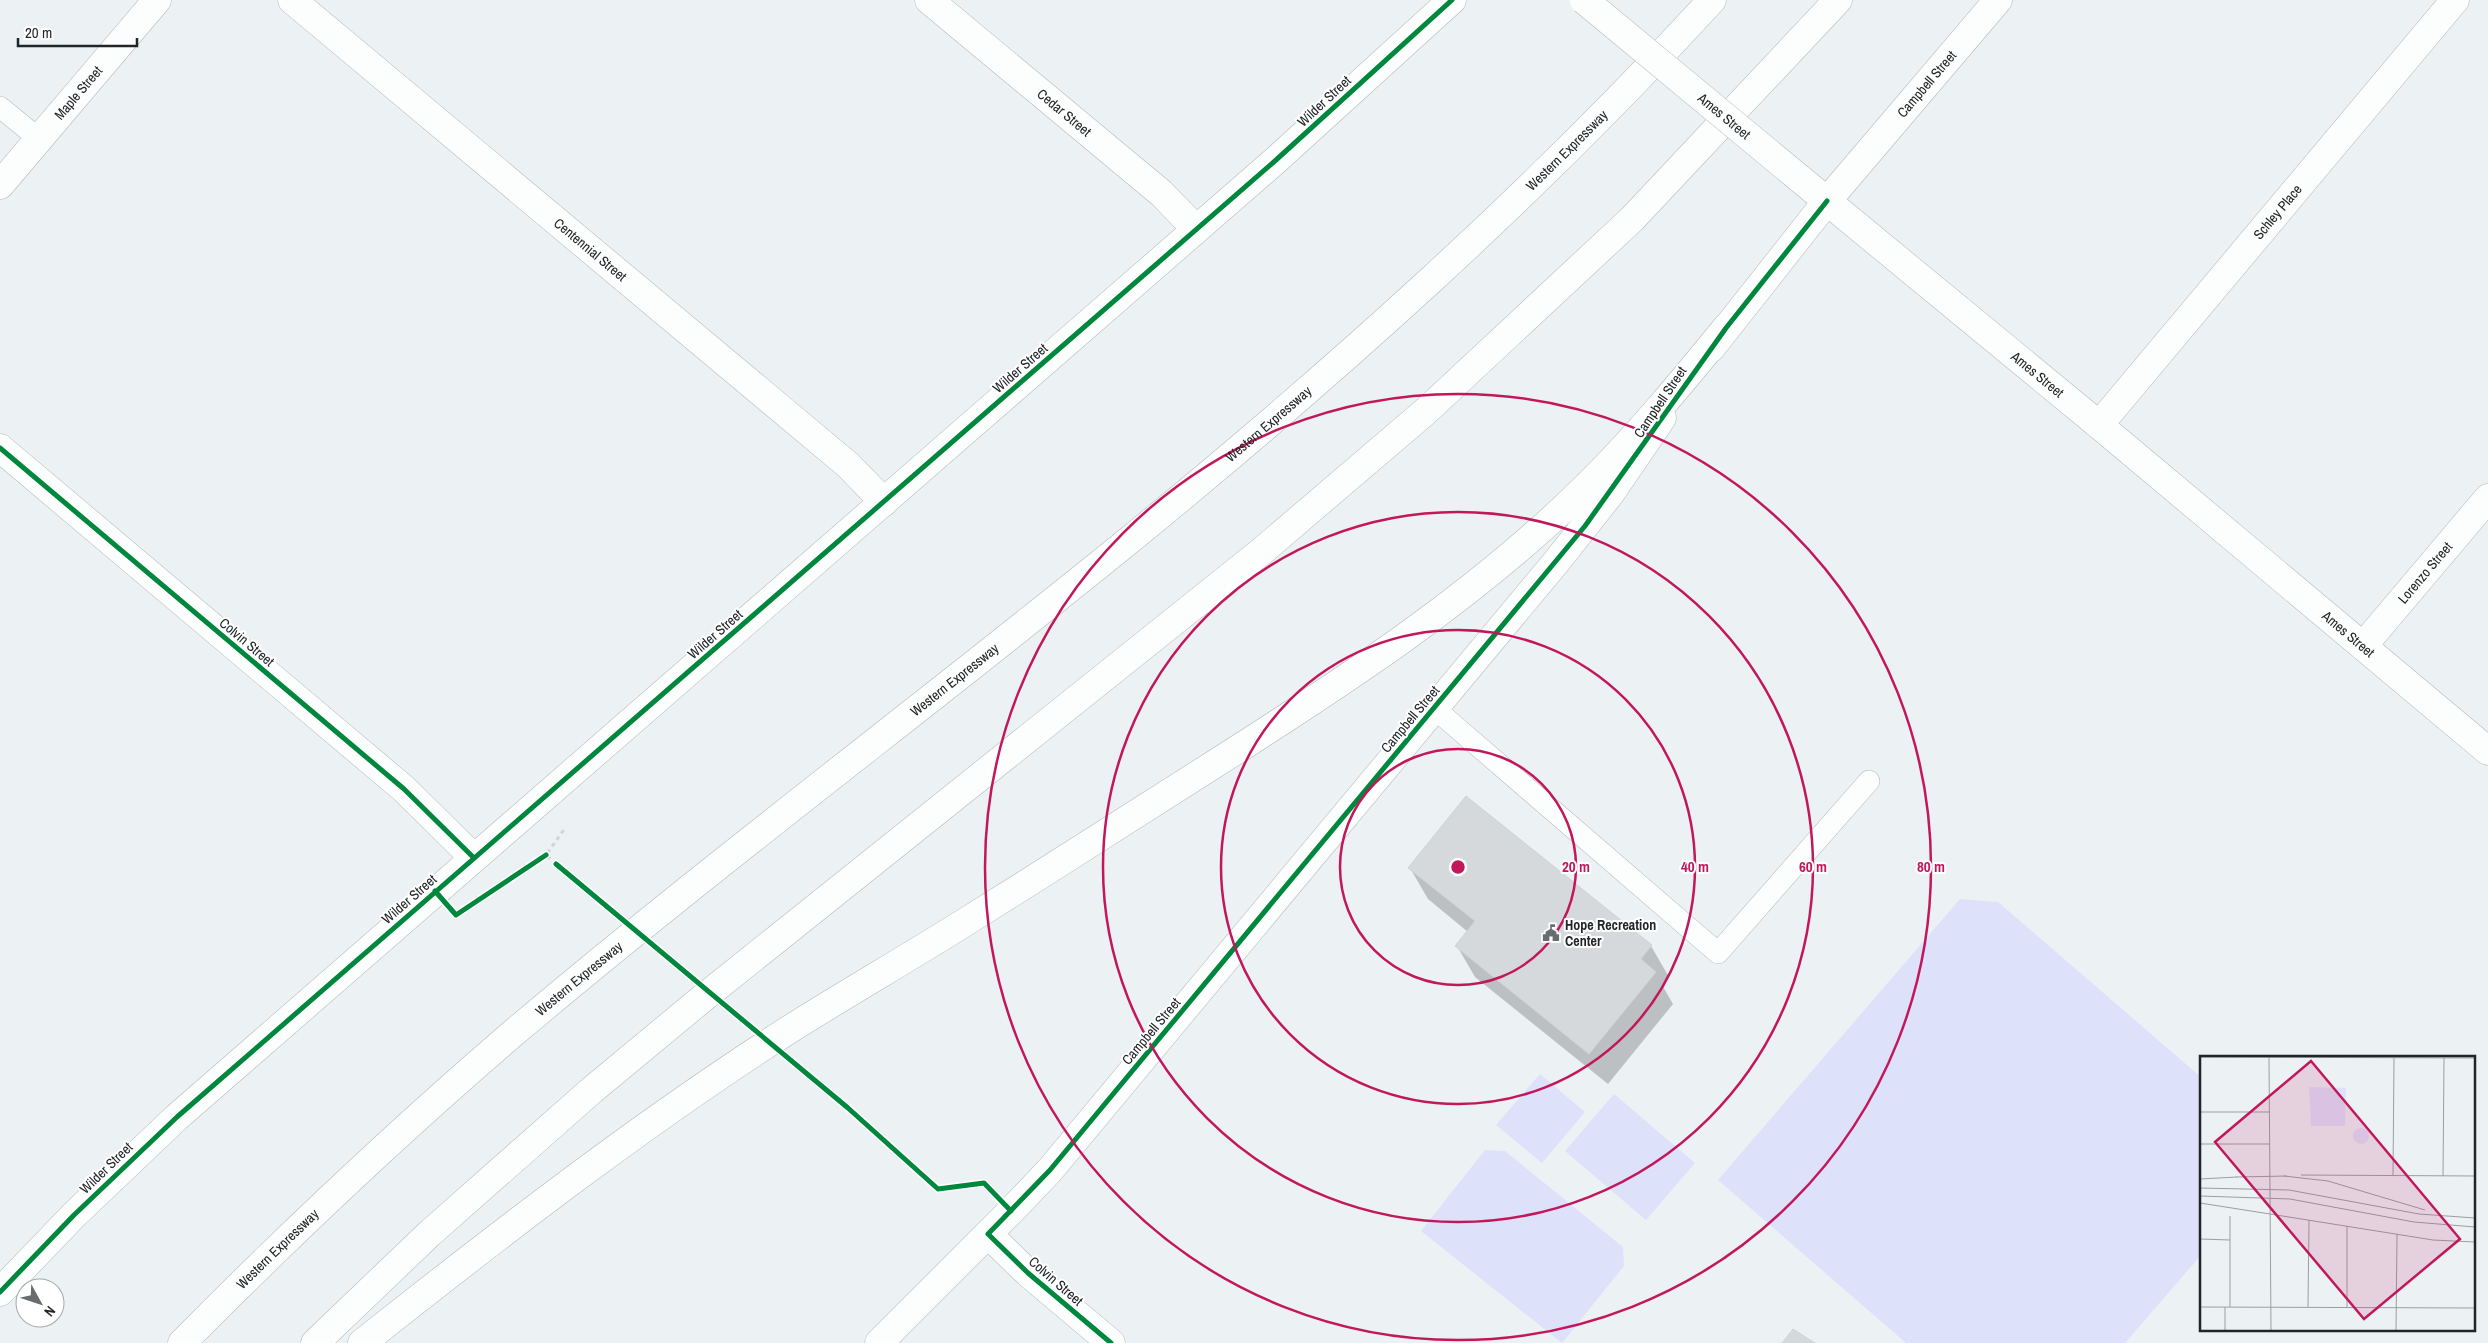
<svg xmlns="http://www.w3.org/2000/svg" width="2488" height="1343" font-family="'Archivo Narrow',sans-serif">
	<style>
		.green { fill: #dee1fa }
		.shadow { fill: #0003 }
		.building { fill: #d6d9db; stroke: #d0d3d6 }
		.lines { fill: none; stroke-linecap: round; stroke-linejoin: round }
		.service-casing { stroke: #b4b8bb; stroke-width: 22 }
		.minor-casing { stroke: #b4b8bb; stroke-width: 29 }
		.tertiary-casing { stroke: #b4b8bb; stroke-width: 29 }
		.motorway-casing { stroke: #b4b8bb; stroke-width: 29 }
		.path { stroke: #d2d4d5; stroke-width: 3; stroke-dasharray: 4 4; stroke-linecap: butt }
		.service { stroke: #fcfdfd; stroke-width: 21 }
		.minor { stroke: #fcfdfd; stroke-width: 28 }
		.tertiary { stroke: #fcfdfd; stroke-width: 28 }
		.motorway { stroke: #fcfdfd; stroke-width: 28 }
		.tertiary-bridge-casing { stroke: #b4b8bb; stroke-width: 29; stroke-linecap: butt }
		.path-bridge { stroke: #d2d4d5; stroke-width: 3; stroke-dasharray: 4 4; stroke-linecap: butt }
		.tertiary-bridge { stroke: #fcfdfd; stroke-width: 28 }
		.cycleway-casing { stroke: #fff; stroke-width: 8 }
		.cycleway { stroke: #00873e; stroke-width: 5 }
		.ring { fill: none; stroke: #c2185b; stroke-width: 2.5 }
		.labels { text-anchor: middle; stroke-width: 4; stroke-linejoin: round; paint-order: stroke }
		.street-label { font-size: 14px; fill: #222527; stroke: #fff }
		.poi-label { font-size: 14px; font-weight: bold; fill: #222527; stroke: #fff; text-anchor: start }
		.inset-road { fill: none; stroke: #9b9fa2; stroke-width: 1 }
		.view { fill: #c2185b; fill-opacity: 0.15; stroke: #c2185b; stroke-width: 2.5 }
		.inset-edge { fill: none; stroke: #222527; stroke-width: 2.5 }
		.centre { fill: #c2185b; stroke: #fff; stroke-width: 2.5 }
		.ring-label { font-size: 15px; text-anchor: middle; font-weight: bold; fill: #c2185b; stroke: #fff; stroke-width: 4; stroke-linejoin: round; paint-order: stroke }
	</style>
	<rect width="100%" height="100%" fill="#ecf1f4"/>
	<path class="green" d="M1960,899l38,3 204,176v176l-77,89h-219l-188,-163z
		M1540,1074l45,38 -43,51 -46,-38z
		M1614,1094l81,69 -49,57 -81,-69z
		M1485,1150l20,1 118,96 1,19 -62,77 -141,-112z"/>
	<path class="shadow" d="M1410,868l241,78 18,31 -7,8 11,19 -65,80 -133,-107 -18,-31 11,-14 -40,-33z"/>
	<path class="building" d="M1466,796l186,149 -11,14 15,13 -67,82 -134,-108 20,-25 -67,-53z
		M1793,1329l22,14h-33z"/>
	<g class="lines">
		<g class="service-casing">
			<path id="service" d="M0,107l39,32
				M1434,708l284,245 151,-172"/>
		</g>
		<g class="minor-casing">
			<g id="minor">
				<path id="s1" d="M292,0l556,465 36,37"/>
				<path id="s2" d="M929,0l232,193 35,36"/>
				<path id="s3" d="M2099,425l356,-425"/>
				<path d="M0,448l404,341 70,69"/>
				<path id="s4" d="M2363,646l125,-148"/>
				<path d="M988,1234l40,39 83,70"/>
			</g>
		</g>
		<g class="tertiary-casing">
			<g id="tertiary">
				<path id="s5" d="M1799,178l300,247 389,326"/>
				<path id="s6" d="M0,185l157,-185"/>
				<path id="s7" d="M1711,348l116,-147 171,-201"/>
				<path d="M0,1292l74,-77 103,-98 1099,-957 176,-160"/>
				<path d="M879,1343l132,-132 39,-41 507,-609 53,-67 52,-76"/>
			</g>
		</g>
		<g class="motorway-casing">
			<g id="motorway">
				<path id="s8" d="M182,1343c106,-107 215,-210 329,-308 201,-170 412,-327 616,-493 206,-168 405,-346 585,-542"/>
				<path d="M315,1343l114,-109 163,-144 111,-92 559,-447 164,-140 206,-192 206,-219"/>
				<path d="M362,1343c139,-110 286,-224 436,-319 53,-33 108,-65 161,-98 85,-53 169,-107 254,-161 132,-84 266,-171 377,-282 49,-49 92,-101 136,-155"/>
			</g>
		</g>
		<path class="path" d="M556,864l-10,-9 19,-27
			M496,888l50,-33
			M848,1108l90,81 46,-6 2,3"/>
		<use href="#service" class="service"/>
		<use href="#minor" class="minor"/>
		<use href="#tertiary" class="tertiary"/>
		<use href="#motorway" class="motorway"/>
		<g class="tertiary-bridge-casing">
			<g id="tertiary-bridge">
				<path id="s9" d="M1584,0l215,178"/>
			</g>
		</g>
		<path class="path-bridge" d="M556,864l292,244"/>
		<use href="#tertiary-bridge" class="tertiary-bridge"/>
		<g class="cycleway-casing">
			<path id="cycleway" d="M0,448l404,341 70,69
				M556,864l292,244 90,81 46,-6 27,28
				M435,891l21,24 90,-60
				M0,1292l74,-77 103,-98 1099,-957 176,-160
				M1111,1343l-83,-70 -40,-39 62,-64 535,-644 141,-198 101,-127"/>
		</g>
		<use href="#cycleway" class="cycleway"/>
	</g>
	<g class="ring">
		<circle cx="1458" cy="867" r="118"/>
		<circle cx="1458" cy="867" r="237"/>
		<circle cx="1458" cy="867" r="355"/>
		<circle cx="1458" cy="867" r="473"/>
	</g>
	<defs>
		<g id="civic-bare" transform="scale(1.35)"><path d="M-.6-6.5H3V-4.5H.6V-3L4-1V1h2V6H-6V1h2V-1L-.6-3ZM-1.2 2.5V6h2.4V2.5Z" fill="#696c6f" stroke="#fff" stroke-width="2.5" paint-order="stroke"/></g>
	</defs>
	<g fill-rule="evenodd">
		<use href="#civic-bare" x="1551" y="933"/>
	</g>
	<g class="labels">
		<g class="street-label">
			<text dy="5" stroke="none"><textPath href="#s7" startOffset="341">Campbell Street</textPath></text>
			<text dy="5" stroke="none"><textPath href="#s6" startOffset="121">Maple Street</textPath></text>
			<text transform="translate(1324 101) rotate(-43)" y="5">Wilder Street</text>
			<text dy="5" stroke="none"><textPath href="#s2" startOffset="176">Cedar Street</textPath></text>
			<text dy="5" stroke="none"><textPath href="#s9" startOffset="182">Ames Street</textPath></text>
			<text dy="5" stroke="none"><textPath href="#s8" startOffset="1829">Western Expressway</textPath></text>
			<text dy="5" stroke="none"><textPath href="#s3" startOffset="278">Schley Place</textPath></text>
			<text dy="5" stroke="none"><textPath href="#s1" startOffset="389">Centennial Street</textPath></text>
			<text transform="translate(1020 368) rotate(-41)" y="5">Wilder Street</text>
			<text dy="5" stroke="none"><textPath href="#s5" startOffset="309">Ames Street</textPath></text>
			<text transform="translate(1660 402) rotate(-56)" y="5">Campbell Street</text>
			<text dy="5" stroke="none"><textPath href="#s8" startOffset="1424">Western Expressway</textPath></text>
			<text dy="5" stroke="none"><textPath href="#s4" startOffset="96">Lorenzo Street</textPath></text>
			<text dy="5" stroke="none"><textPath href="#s5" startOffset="714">Ames Street</textPath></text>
			<text transform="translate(715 634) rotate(-41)" y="5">Wilder Street</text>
			<text transform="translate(247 642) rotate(40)" y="5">Colvin Street</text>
			<text dy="5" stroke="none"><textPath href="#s8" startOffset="1019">Western Expressway</textPath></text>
			<text transform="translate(1410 719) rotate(-50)" y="5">Campbell Street</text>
			<text transform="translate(409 899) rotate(-41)" y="5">Wilder Street</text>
			<text dy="5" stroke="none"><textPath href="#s8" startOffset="539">Western Expressway</textPath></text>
			<text transform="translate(1151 1031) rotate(-50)" y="5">Campbell Street</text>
			<text transform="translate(106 1168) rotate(-44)" y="5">Wilder Street</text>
			<text dy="5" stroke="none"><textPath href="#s8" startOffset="134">Western Expressway</textPath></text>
			<text transform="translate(1056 1281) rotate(41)" y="5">Colvin Street</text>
		</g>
		<g class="poi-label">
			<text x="1565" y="930">Hope Recreation<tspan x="1565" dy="16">Center</tspan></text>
		</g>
	</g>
	<g transform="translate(2200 1056)">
		<rect width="275" height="275" fill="#ecf1f4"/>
		<path d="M109,31l37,1 -1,38h-34zM153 80a8 8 0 1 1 16 0a8 8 0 1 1-16 0Z" fill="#dee1fa"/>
		<path class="inset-road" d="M69,0l2,275M0,1l275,1M0,56h69M0,88h69M101,119l174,1M193,119l1,-117M84,120l44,5 97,29M243,120l1,-118M36,121l51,-1M0,123l37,-2M0,132l89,2 130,24 56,4M0,140l90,3 124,23 61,5M0,147l70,11M70,158l163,26 42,2M30,160v91M0,183l30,1M0,251l275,1M108,251l1,-87M147,252v-82M25,275v-24M196,275l1,-97"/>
		<path class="view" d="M111,5l149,178 -96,80 -149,-177z"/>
		<rect width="275" height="275" class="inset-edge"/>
	</g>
	<circle cx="1458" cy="867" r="8" class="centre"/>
	<g class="ring-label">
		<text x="1576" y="872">20 m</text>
		<text x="1695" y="872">40 m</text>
		<text x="1813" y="872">60 m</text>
		<text x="1931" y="872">80 m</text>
	</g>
	<g transform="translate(40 1303) rotate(130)"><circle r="24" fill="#ffffff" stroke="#a7a8a9"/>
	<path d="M0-4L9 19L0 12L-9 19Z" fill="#696c6f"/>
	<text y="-8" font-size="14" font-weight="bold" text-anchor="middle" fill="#222527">N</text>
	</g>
	<path d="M18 38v8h119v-8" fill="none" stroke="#222527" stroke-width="2.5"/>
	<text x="25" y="38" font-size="15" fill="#222527" stroke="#ffffff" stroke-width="4" paint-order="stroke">20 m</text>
</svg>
